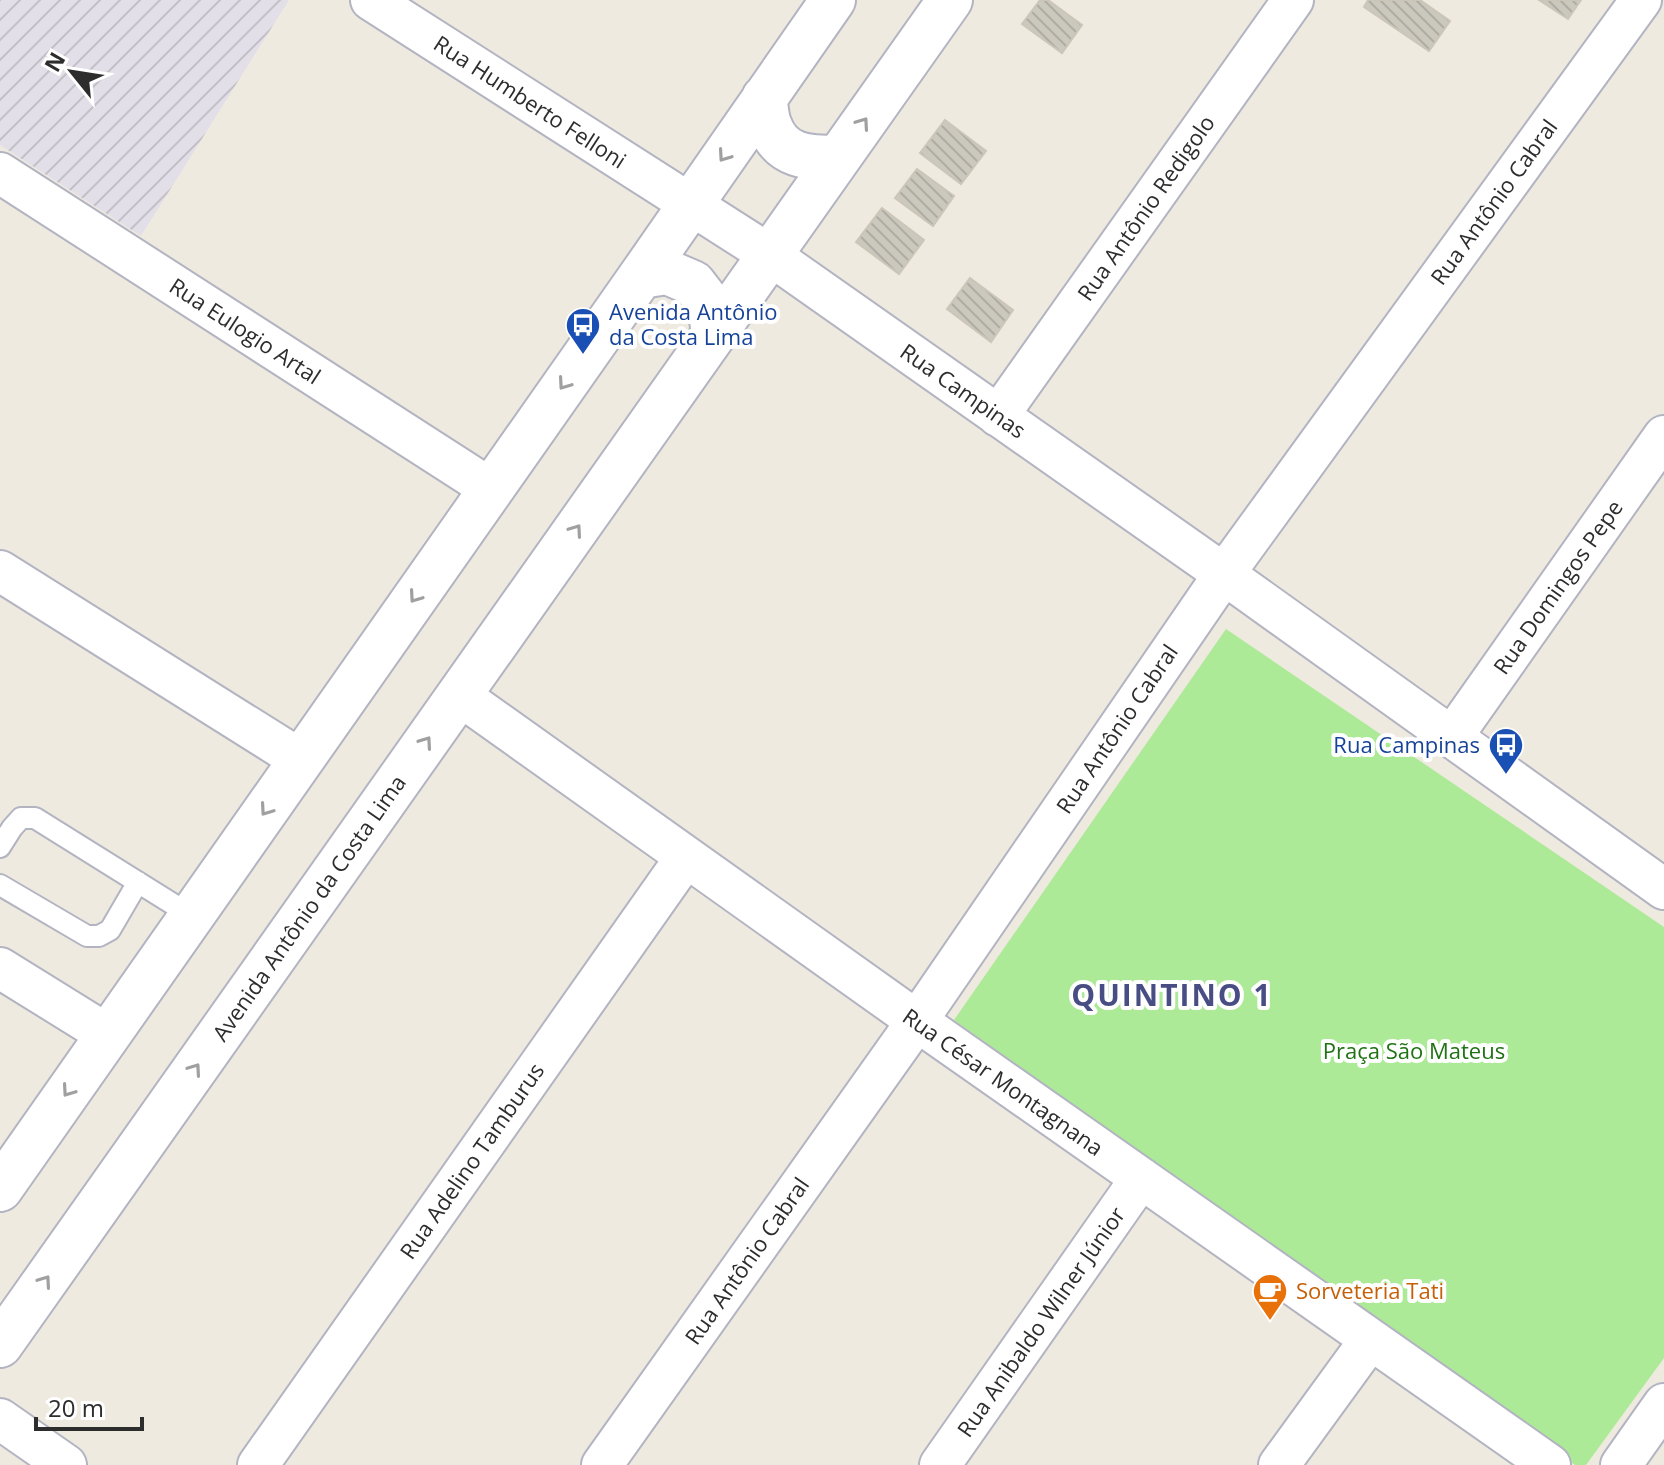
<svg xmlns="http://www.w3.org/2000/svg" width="1664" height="1465" font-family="'Open Sans',sans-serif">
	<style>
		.industrial { fill: url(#industrial-furrows) }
		.park { fill: #acea97 }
		.building { fill: url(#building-back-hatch); stroke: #ccc6b8; stroke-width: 2 }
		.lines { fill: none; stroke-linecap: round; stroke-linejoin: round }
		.lane-casing { stroke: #b3b4c2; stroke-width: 24 }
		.street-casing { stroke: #b3b4c2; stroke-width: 44 }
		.secondary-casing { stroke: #b3b4c2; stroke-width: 48 }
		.lane { stroke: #fff; stroke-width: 20 }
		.street { stroke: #fff; stroke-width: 40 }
		.secondary { stroke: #fff; stroke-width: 44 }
		.oneway { stroke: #a0a0a0 }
		.labels { text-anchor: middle; stroke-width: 8; stroke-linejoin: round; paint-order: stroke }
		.street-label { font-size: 22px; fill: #2d2d2d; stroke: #fff }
		.transit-label { font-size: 22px; fill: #164399; stroke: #fff; text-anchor: start }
		.park-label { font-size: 22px; fill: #207314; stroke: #fff }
		.food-label { font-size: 22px; fill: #c56008; stroke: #fff; text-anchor: start }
		.district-label { font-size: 30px; font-weight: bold; letter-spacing: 2px; fill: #484e83; stroke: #fff }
	</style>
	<defs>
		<pattern id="industrial-furrows" width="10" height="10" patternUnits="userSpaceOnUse" patternTransform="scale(2)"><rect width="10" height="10" fill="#e3dfe8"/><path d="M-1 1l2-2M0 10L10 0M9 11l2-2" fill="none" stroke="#c3c0c7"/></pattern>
		<pattern id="building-back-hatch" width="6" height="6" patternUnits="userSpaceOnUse" patternTransform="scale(2)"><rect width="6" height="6" fill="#cbc8bd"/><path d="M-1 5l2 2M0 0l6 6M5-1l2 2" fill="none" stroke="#afaca3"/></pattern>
	</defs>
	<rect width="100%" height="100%" fill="#efeadf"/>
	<path class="industrial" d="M0,0h289l-148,236 -141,-91z"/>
	<path class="park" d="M1226,629l438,298v431l-78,107h-11l-621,-445z"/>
	<path class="building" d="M1040,0h8l34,25 -20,28 -40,-29z
		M1368,0h52l30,21 -21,30 -65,-44z
		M1539,0h42l-13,19z
		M945,120l41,31 -25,33 -41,-31z
		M917,169l37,27 -21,30 -38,-28z
		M882,208l42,32 -25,34 -43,-32z
		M970,278l43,32 -22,32 -44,-33z"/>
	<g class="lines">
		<g class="lane-casing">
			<path id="lane" d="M0,847l12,-19 9,-10h14l157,98
				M0,885l87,51h12l11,-6 28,-48"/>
		</g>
		<g class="street-casing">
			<path id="street" d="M371,0l399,255 454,319 440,315
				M0,173l491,316
				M998,416l295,-416
				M0,571l301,189
				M459,695l458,326 633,444
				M1452,737l212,-301
				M0,968l108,67
				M0,1419l66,46
				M258,1465l428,-608
				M602,1465l315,-444 307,-447 417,-574
				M940,1465l201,-287
				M1279,1465l91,-125
				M1621,1465l43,-61"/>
		</g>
		<g class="secondary-casing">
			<path id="secondary" d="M764,98c2,8 2,18 5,26 11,33 39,34 69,34
				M641,276l26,-4 26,11 17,22 4,29
				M0,1189l641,-913 192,-276
				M0,1345l950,-1345"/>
		</g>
		<use href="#lane" class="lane"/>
		<use href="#street" class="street"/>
		<use href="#secondary" class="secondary"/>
	</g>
	<defs><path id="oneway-chevron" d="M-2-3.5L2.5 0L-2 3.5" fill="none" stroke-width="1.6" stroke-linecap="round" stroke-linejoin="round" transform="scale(2)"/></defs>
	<g class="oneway">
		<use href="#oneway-chevron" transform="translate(863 123) rotate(-55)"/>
		<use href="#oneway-chevron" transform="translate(724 156) rotate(125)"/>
		<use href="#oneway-chevron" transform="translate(564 384) rotate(125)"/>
		<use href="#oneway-chevron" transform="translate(576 530) rotate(-55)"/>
		<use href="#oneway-chevron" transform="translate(415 597) rotate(125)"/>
		<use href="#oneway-chevron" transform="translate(426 742) rotate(-55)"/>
		<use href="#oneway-chevron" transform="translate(266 810) rotate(125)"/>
		<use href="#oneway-chevron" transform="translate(195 1069) rotate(-55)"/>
		<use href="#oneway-chevron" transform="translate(68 1091) rotate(125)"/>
		<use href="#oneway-chevron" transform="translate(45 1281) rotate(-55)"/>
	</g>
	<defs>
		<g id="bus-pin" transform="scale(1.8)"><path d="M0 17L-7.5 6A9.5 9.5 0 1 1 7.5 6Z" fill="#1a4fb4" stroke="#fff"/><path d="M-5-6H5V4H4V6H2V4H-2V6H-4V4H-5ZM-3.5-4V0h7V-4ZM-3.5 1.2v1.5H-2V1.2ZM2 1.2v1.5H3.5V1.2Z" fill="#fff"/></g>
		<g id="cafe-pin" transform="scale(1.8)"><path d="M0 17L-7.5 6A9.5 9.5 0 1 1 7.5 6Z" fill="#e8710a" stroke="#fff"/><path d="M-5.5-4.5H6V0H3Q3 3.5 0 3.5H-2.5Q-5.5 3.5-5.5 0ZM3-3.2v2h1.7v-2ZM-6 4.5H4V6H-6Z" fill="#fff"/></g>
	</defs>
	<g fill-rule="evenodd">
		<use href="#bus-pin" x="583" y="325"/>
		<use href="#bus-pin" x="1506" y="745"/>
		<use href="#cafe-pin" x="1270" y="1291"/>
	</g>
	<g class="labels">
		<g class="street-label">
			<text transform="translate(530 102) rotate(33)" y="8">Rua Humberto Felloni</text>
			<text transform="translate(1494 202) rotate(-54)" y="8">Rua Antônio Cabral</text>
			<text transform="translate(1146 208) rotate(-55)" y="8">Rua Antônio Redigolo</text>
			<text transform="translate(245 331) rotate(33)" y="8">Rua Eulogio Artal</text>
			<text transform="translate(963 391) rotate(35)" y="8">Rua Campinas</text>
			<text transform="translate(1558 587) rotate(-55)" y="8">Rua Domingos Pepe</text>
			<text transform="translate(1117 729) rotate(-56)" y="8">Rua Antônio Cabral</text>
			<text transform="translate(309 908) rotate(-55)" y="8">Avenida Antônio da Costa Lima</text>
			<text transform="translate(1003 1082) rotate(35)" y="8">Rua César Montagnana</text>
			<text transform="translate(472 1161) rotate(-55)" y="8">Rua Adelino Tamburus</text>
			<text transform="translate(747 1261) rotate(-55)" y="8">Rua Antônio Cabral</text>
			<text transform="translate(1041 1322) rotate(-55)" y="8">Rua Anibaldo Wilner Júnior</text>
		</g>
		<g class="transit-label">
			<text x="609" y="320">Avenida Antônio<tspan x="609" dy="25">da Costa Lima</tspan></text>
			<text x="1480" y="753" text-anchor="end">Rua Campinas</text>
		</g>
		<g class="park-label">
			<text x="1414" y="1059">Praça São Mateus</text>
		</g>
		<g class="food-label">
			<text x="1296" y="1299">Sorveteria Tati</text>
		</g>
		<g class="district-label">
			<text x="1172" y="1006">QUINTINO 1</text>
		</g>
	</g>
	<g transform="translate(72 72) rotate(300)" stroke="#ffffff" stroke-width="6" paint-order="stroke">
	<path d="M0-6L14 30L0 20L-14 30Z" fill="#2d2d2d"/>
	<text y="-12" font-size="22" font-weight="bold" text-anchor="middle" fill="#2d2d2d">N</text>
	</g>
	<path d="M36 1417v12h106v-12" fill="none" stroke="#2d2d2d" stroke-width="4"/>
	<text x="48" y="1417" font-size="24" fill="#2d2d2d" stroke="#ffffff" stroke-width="6" paint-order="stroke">20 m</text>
</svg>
